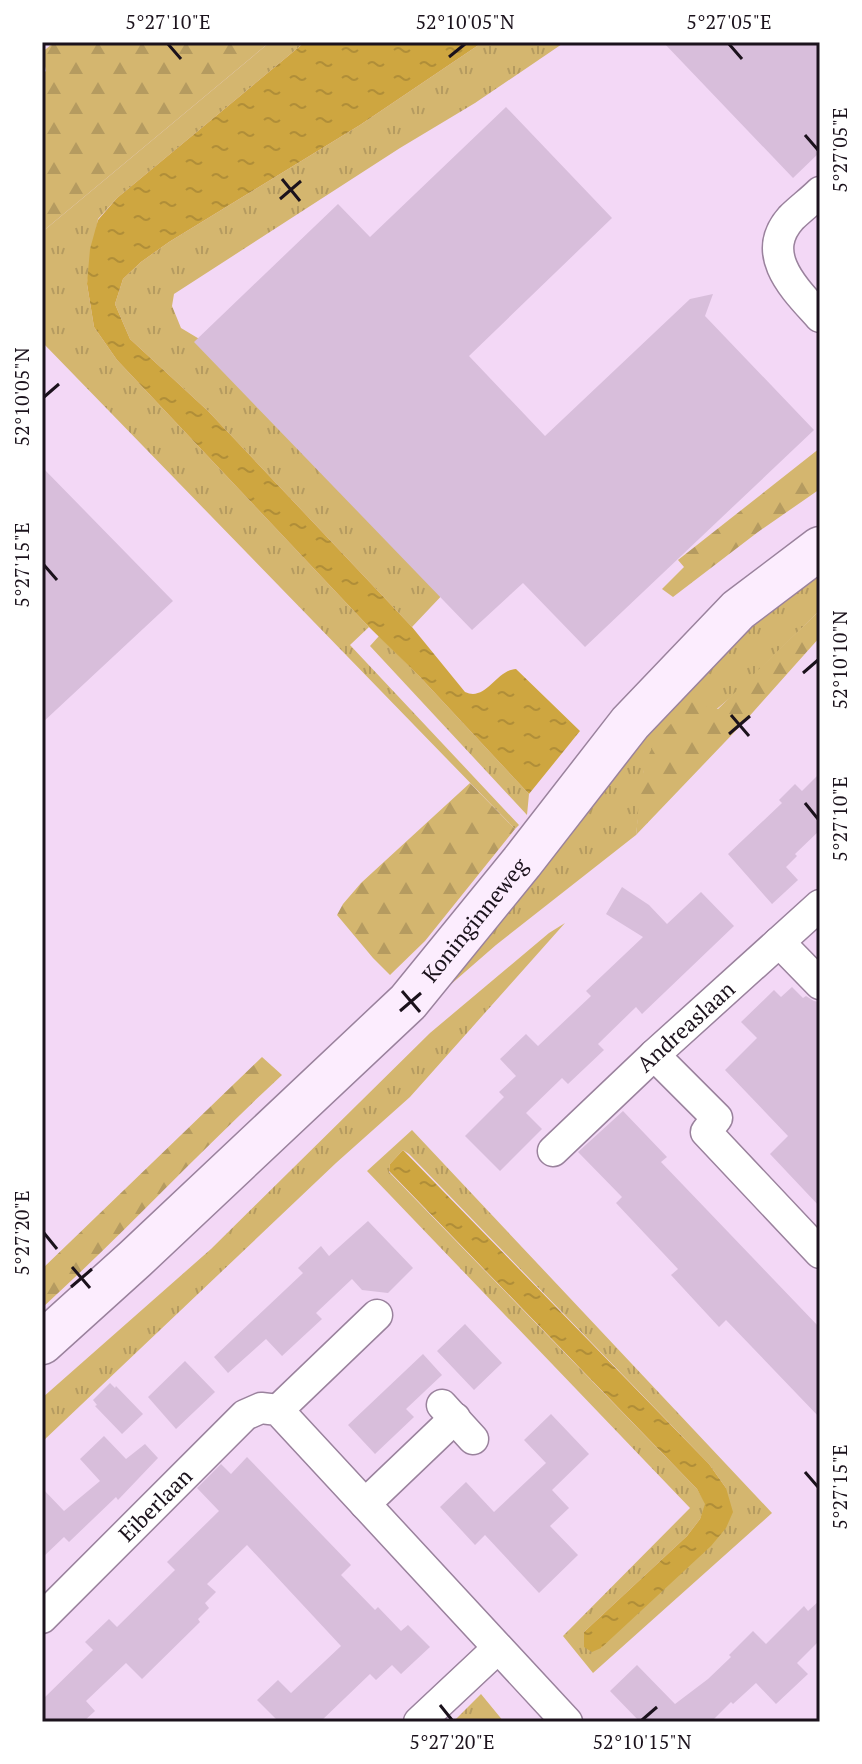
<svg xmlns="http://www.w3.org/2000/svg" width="862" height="1764" font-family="'PT Serif',serif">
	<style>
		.grass { fill: url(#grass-tufts); fill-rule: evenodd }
		.forest { fill: url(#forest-firs) }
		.water { fill: url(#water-ripples) }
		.building { fill: #d8bedb }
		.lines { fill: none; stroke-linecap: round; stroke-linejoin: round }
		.minor-casing { stroke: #9a829d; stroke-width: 33 }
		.secondary-casing { stroke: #9a829d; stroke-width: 45 }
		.minor { stroke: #fff; stroke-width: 30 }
		.secondary { stroke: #fcedfe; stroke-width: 42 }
		.ticks { fill: none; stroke: #1b121c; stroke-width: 3 }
		.labels { text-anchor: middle; stroke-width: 6; stroke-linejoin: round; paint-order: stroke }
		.street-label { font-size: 22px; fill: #1b121c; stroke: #fff }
		.neatline { fill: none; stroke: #1b121c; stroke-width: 3 }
		.ticks-label { font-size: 20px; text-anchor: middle; fill: #1b121c }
	</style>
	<defs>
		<pattern id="grass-tufts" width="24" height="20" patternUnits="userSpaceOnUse" patternTransform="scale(2)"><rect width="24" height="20" fill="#d4b66f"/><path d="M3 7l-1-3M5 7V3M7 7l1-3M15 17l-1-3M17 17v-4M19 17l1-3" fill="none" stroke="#b59b60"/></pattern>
		<pattern id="forest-firs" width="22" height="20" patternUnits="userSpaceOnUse" patternTransform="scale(2)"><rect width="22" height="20" fill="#d4b66f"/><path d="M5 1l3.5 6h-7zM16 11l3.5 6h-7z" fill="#b59b60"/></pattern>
		<pattern id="water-ripples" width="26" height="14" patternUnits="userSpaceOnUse" patternTransform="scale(2)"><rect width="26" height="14" fill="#cea640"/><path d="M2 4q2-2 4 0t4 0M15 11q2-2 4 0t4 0" fill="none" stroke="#b08e38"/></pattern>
	</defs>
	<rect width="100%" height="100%" fill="#f3d8f6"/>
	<path class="grass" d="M270,42h35l-188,156 -19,21 -11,65 7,43 23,33 252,267 -19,18 169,180 -4,4 -473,-487v-110z
		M483,42h82l-90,61 -75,45 -226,146 -2,12 9,22 25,15 241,247 -35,37 -204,-216 -78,-72 -15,-35 8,-25 18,-17 28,-20 191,-117z
		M820,561v49l-83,82 -93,78 -8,65 -140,110 -93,81 246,-304z
		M379,636l41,41 109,117 -2,21 -157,-169z
		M565,923l-155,174 -74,66 -294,279v-44l169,-149 219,-216 119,-100z
		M412,1130l360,383 -179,160 -30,-37 127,-128 -323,-337zM403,1150l6,4 300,310 17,24 -125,160 -17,-16 103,-96 13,-17 6,-15 -9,-15 -308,-317 1,-8z
		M481,1694l23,28h-51z"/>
	<path class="forest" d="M55,42h215l-228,190v-158l4,-3 -4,-19z
		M820,448v41l-62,43 -85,65 -11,-8 22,-22 -6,-7z
		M820,610v27l-74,83 -110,115c3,-25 3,-61 14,-83 10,-19 27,-34 41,-50l27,7z
		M470,783l45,46 -90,112 -35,34 -17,-17 -36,-43 6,-11 18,-21z
		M262,1057l20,18c-82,76 -158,158 -240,233v-39z"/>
	<path class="water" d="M305,42h178l-123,83 -191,117 -28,20 -18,17 -8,25 15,35 78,72 204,216 53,65c21,10 31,-22 51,-23l64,62 -51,63 -109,-117 -51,-50 -252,-267 -23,-33 -7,-43 3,-35 8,-29 19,-22z
		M403,1150l306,314 17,24 7,24 -7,16 -15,18 -110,102 -9,4 -8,-5v-15l103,-96 13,-17 5,-15 -8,-15 -308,-318 1,-7z"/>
	<path class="building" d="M663,42h157v110l-27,26z
		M506,107l106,111 -143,138 76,80 145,-137 23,-5 -8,22 109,114 -229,217 -62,-64 -51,47 -278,-288 144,-138 32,33z
		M42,467l131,134 -131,122z
		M820,773v57l-25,24 2,2 -11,11 12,13 -26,24 -44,-50 54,-51 -3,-3 16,-16 7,7z
		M622,887l27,18 18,19 34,-32 33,34 -92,88 -6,-7 -38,37 6,6 -36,34 -6,-6 -36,35 16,16 -42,42 -35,-35 39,-39 -5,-5 17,-16 -16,-17 26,-25 12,12 53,-50 -5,-5 57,-54 -37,-23z
		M792,987l11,11 3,-2 8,5 6,1v205l-50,-53 18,-18 -63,-66 32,-32 -16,-16 33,-32 7,7z
		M623,1111l44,46 -6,5 159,166v90l-94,-98 -7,7 -48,-52 7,-6 -62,-66 6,-6 -44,-45z
		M368,1221l45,47 -25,25 -26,-3 -10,-11 -36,34 6,6 -40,37 -16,-17 -38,34 -14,-16 89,-84 -5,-5 23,-22 8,10z
		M465,1324l37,39 -28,27 -37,-39z
		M423,1354l19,21 -36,34 8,8 -39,37 -27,-29z
		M185,1361l30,31 -39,37 -28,-32z
		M110,1383l5,5 1,-2 27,28 -21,20 -27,-28 2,-1 -4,-5z
		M551,1414l38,40 -37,36 17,18 -19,18 28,29 -39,38 -54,-58 -10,10 -35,-38 26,-25 28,30 52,-49 -22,-23z
		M104,1436l22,23 19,-15 13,14 -40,42 -2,-3 -47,45 -5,-5 -22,21v-70l22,23 36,-30 -20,-22z
		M247,1457l104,108 -10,10 34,35 3,-3 23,24 7,-6 22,22 -29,27 -9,-9 -16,15 -6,-6 -50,48h-41l-22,-22 21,-20 13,13 50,-47 -94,-101 -40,39 9,8 -11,11 4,5 -11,11 2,3 -58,57 -16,-16 -40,38 9,10 -12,11h-41v-22l51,-50 -8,-8 24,-23 8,8 58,-57 -8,-8 52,-51 -22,-23 24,-24 10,10z
		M820,1600v40l-23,23 11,11 -32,30 -20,-21 -23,21 -2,-2 -20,20h-71l-30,-31 27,-26 38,39 33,-25 23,-22 -2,-2 24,-24 13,13 38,-38 4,5z"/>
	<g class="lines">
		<g class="minor-casing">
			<g id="minor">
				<path d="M820,192c-9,9 -20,17 -29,26 -33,37 5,72 29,99"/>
				<path d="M779,942l41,42"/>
				<path d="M654,1055l63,63 -11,14 114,121"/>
				<path id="s1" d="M553,1151l101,-96 166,-150"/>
				<path d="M442,1405l31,34"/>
				<path d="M278,1410l99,-95"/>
				<path d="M365,1504l90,-86"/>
				<path id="s2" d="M42,1618l203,-203 16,-7 17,2 289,312"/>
				<path d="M419,1722l79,-74"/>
			</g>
		</g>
		<g class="secondary-casing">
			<g id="secondary">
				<path id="s3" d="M42,1343l93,-84 273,-257 114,-140 108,-139 108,-113 82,-62"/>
			</g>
		</g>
		<use href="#minor" class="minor"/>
		<use href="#secondary" class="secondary"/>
	</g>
	<path class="ticks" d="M168,44l13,15M729,44l13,15M449,57l16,-13M805,135l13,15M282,179l18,22M280,199l21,-18M44,397l15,-13M44,565l13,15M803,673l15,-13M731,715l18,21M729,734l21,-18M805,803l13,16M402,991l18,21M400,1011l21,-18M44,1233l13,16M72,1267l18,21M71,1287l21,-18M805,1472l13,15M440,1705l12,15M642,1720l15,-13"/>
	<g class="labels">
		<g class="street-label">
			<text dy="8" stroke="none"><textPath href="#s3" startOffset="606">Koninginneweg</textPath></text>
			<text dy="8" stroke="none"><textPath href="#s1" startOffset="182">Andreaslaan</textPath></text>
			<text dy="8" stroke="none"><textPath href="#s2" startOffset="160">Eiberlaan</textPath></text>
		</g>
	</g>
	<rect width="862" height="1764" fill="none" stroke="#ffffff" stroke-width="88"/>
	<rect x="44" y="44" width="774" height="1676" class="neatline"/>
	<g class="ticks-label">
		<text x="168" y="29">5°27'10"E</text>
		<text x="465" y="29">52°10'05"N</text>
		<text x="729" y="29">5°27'05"E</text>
		<text transform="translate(840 150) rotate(-90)" y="7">5°27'05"E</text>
		<text transform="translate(22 397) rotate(-90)" y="7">52°10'05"N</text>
		<text transform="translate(22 565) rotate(-90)" y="7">5°27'15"E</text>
		<text transform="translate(840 660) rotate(-90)" y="7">52°10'10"N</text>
		<text transform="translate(840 819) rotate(-90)" y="7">5°27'10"E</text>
		<text transform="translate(22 1233) rotate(-90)" y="7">5°27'20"E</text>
		<text transform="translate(840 1487) rotate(-90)" y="7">5°27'15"E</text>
		<text x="452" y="1749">5°27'20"E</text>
		<text x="642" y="1749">52°10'15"N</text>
	</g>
</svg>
